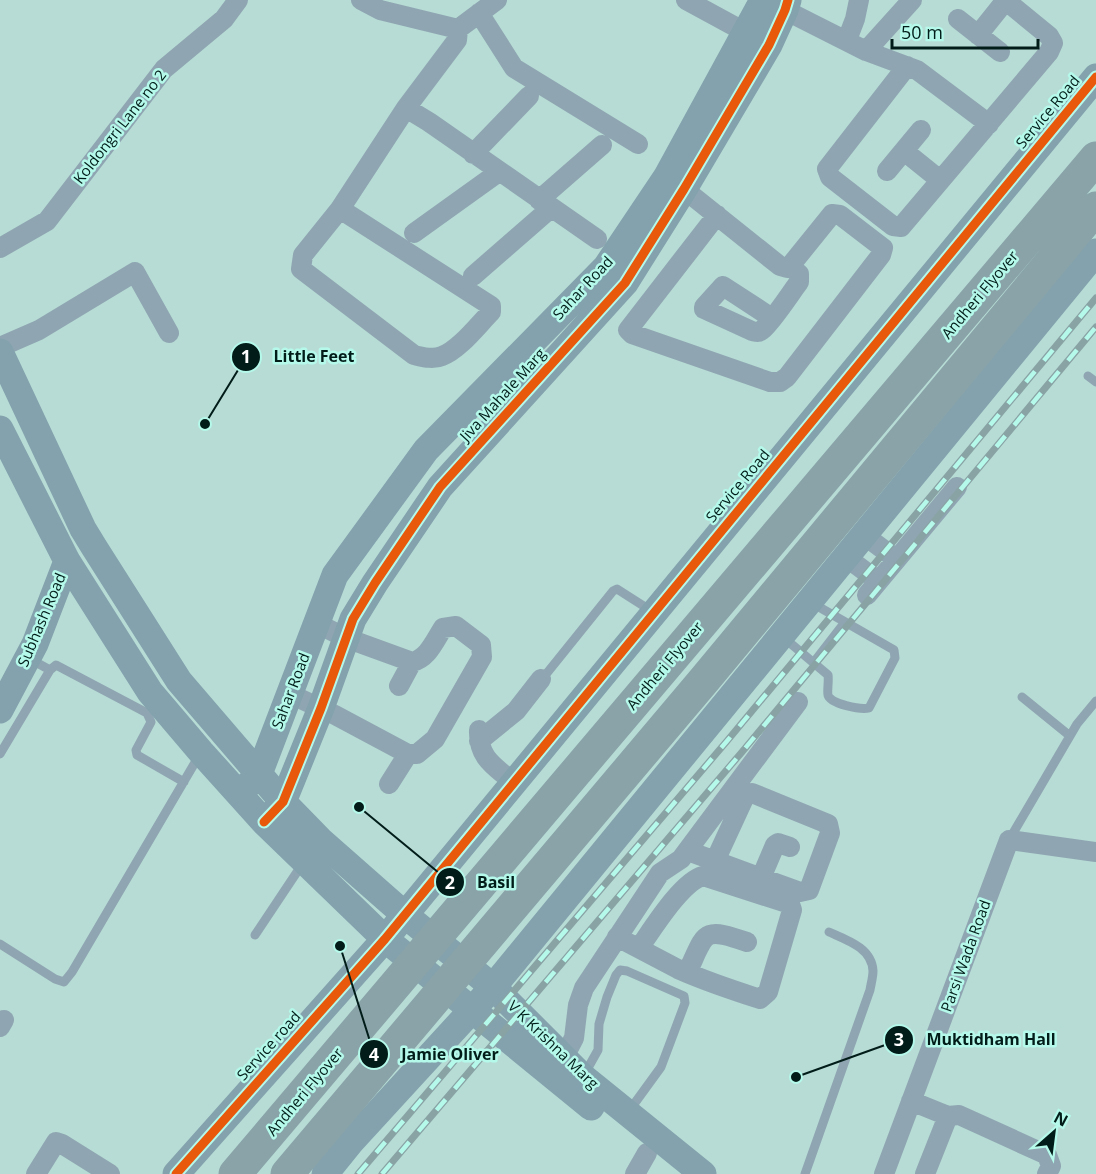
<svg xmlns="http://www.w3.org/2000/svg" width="1096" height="1174" font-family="'Open Sans',sans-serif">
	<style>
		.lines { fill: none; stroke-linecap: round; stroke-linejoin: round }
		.lane { stroke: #8fa6b2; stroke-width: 9 }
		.street { stroke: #8fa6b2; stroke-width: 20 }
		.secondary { stroke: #83a2ad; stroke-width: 27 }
		.rail-casing { stroke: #89a3a5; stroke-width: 7 }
		.rail { stroke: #b5f9eb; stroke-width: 4.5; stroke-dasharray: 14; stroke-linecap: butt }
		.highway-bridge { stroke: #89a3a9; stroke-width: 33 }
		.cycleway-casing { stroke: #b5f9eb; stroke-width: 13 }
		.cycleway { stroke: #e8590c; stroke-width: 9 }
		.labels { text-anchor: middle; stroke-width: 5; stroke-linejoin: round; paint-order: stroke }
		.street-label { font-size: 15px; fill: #021d19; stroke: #b5f9eb }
		.leader { fill: none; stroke: #021d19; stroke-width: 2 }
		.callout-dot { fill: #021d19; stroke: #b5f9eb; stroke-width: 2 }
		.mark-label { font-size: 18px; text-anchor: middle; font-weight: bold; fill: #fff }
		.callout-label { font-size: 16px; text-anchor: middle; font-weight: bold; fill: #021d19; stroke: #b5f9eb; stroke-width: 5; stroke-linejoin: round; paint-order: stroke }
	</style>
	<rect width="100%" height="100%" fill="#b7dcd5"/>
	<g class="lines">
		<path class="lane" d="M1088,376l8,6
			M783,637l45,38c1,5 -1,17 0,20 2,9 33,15 41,13l26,-50 -1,-8 -82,-47
			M30,659l20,11 6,-5 91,48 4,9 -15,28 1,5 47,27
			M814,662l31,-40
			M547,673l66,-82 4,-2 36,23
			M1022,697l48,39
			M0,754l50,-84
			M1009,840l68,-116 19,-23
			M255,935l48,-72
			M0,944l55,35 9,3 8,-10 128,-218
			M584,1075l14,-25 1,-26 8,-27 9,-22 4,-5 7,1 57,25 1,7 -24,64 -32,44
			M805,1174l65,-184c1,-6 3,-13 3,-19 -1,-23 -26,-31 -44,-39"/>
		<path class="street" d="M361,0l19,10 78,19 39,-29
			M686,0l70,38
			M775,5l91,46 51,19 72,54
			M479,13l35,55 124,76
			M958,19l42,33
			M978,35l28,-35
			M847,40l8,-21 4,-19
			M866,51l46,-51
			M907,66l-80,103 3,8 63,49 8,1 148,-175 4,-9 -4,-7 -44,-36
			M406,108l51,-68 1,-11
			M904,151l36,29
			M473,154l56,-58
			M887,171l34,-41
			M675,182l105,84 7,2 3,-2 42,-52 8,1 43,33 -2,7 -94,122 -7,5h-10l-138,-48 -4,-4 89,-115
			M539,200l63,-55
			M340,209l151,97v6c-13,13 -32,38 -49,44 -9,4 -19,1 -28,-1l-113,-86 2,-14 37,-46 66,-101 23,14 168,117
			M414,233l85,-61
			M0,248l47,-27 117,-152 60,-50 14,-19
			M473,276l78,-68
			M772,318l-49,-32 -19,21v2l48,22c5,1 6,2 10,-1 10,-8 28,-36 37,-48v-8l-9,-8
			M0,347l39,-17 96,-58 34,61
			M864,535l32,24
			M846,557l32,24
			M867,595l90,-108
			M399,686l13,-24
			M290,694l45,21 73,39h9l18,-15 47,-82 -1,-12 -25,-19 -13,2c-9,14 -15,30 -31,34l-66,-24 -30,-15
			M479,730c-1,28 15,36 34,52
			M479,741l37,-30 25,-32
			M389,784l19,-30
			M688,851l112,41 9,-2 21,-57 -2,-9 -76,-31 -7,3 -30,65
			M761,878l14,-33 3,-2 12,4
			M617,937l61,32c27,12 54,21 82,30l8,-7 24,-82 -2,-6 -87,-28c-22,6 -51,54 -64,72
			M687,973c19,-40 14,-47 60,-31
			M0,1027l4,-7
			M563,1059l11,-21 4,-33 6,-17 76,-115 21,-14 117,-157
			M911,1101l37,15 -23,58
			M948,1116l11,-1 88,40 4,11 -4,8
			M36,1174l20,-32 6,2 48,30
			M635,1174l12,-21
			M884,1174l125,-334 87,12"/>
		<path class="secondary" d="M0,352l83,177 11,18 85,134 104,121 38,39 84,74 88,72 90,90 120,97
			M0,429l67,132 83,131 51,60 63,70 121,117 206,168
			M0,710l35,-66 32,-83
			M248,785l11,-11 76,-199 91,-125 180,-183 61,-91 96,-176
			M274,812l9,-10 38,-94 32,-89 22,-36 65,-96 185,-204 59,-94 85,-144 16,-35 3,-10
			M176,1174l209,-235 711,-862
			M325,1174l25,-31 143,-156 603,-735"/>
		<g class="rail-casing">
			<path id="rail" d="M358,1174l369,-433 369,-443
				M382,1174l360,-422 354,-425"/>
		</g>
		<use href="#rail" class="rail"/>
		<path class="highway-bridge" d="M235,1174l861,-1016
			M287,1174l418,-495 391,-471"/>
		<g class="cycleway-casing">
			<path id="cycleway" d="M264,822l19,-20 38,-94 32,-89 22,-36 65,-96 185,-204 59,-94 85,-144 16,-35 3,-10
				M176,1174l209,-235 711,-862"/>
		</g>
		<use href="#cycleway" class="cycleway"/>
	</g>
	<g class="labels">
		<g class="street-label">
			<text transform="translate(1048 112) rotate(-50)" y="5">Service Road</text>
			<text transform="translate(120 127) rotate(-52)" y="5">Koldongri Lane no 2</text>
			<text transform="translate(583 288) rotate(-47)" y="5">Sahar Road</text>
			<text transform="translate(980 295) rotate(-50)" y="5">Andheri Flyover</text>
			<text transform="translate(503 395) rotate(-48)" y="5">Jiva Mahale Marg</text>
			<text transform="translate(738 486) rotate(-50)" y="5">Service Road</text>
			<text transform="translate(42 620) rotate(-67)" y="5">Subhash Road</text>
			<text transform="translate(665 666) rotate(-50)" y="5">Andheri Flyover</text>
			<text transform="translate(291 691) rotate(-69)" y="5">Sahar Road</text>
			<text transform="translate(966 956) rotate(-70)" y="5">Parsi Wada Road</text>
			<text transform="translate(553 1045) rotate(44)" y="5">V K Krishna Marg</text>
			<text transform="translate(269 1046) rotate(-48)" y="5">Service road</text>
			<text transform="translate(305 1092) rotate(-50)" y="5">Andheri Flyover</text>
		</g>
	</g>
	<path class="leader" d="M205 424L246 357M359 807L450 882M796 1077L899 1040M340 946L374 1054"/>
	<g class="callout-dot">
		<circle cx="205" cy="424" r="6"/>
		<circle cx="359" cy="807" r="6"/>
		<circle cx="796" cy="1077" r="6"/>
		<circle cx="340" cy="946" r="6"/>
		<circle cx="246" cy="357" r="15"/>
		<circle cx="450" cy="882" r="15"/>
		<circle cx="899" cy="1040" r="15"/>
		<circle cx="374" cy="1054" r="15"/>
	</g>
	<g class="mark-label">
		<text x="246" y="363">1</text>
		<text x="450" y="889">2</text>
		<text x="899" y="1046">3</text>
		<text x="374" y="1061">4</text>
	</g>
	<g class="callout-label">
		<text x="314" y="362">Little Feet</text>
		<text x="496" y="888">Basil</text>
		<text x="991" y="1045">Muktidham Hall</text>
		<text x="450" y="1060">Jamie Oliver</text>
	</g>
	<g transform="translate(1054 1132) rotate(28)" stroke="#b5f9eb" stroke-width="4.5" paint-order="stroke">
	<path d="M0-4.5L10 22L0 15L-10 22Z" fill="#021d19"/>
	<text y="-9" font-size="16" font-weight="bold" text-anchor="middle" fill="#021d19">N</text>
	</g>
	<path d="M892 39v9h146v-9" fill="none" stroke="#021d19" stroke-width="3"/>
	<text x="901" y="39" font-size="18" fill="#021d19" stroke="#b5f9eb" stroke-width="4.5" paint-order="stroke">50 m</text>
</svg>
